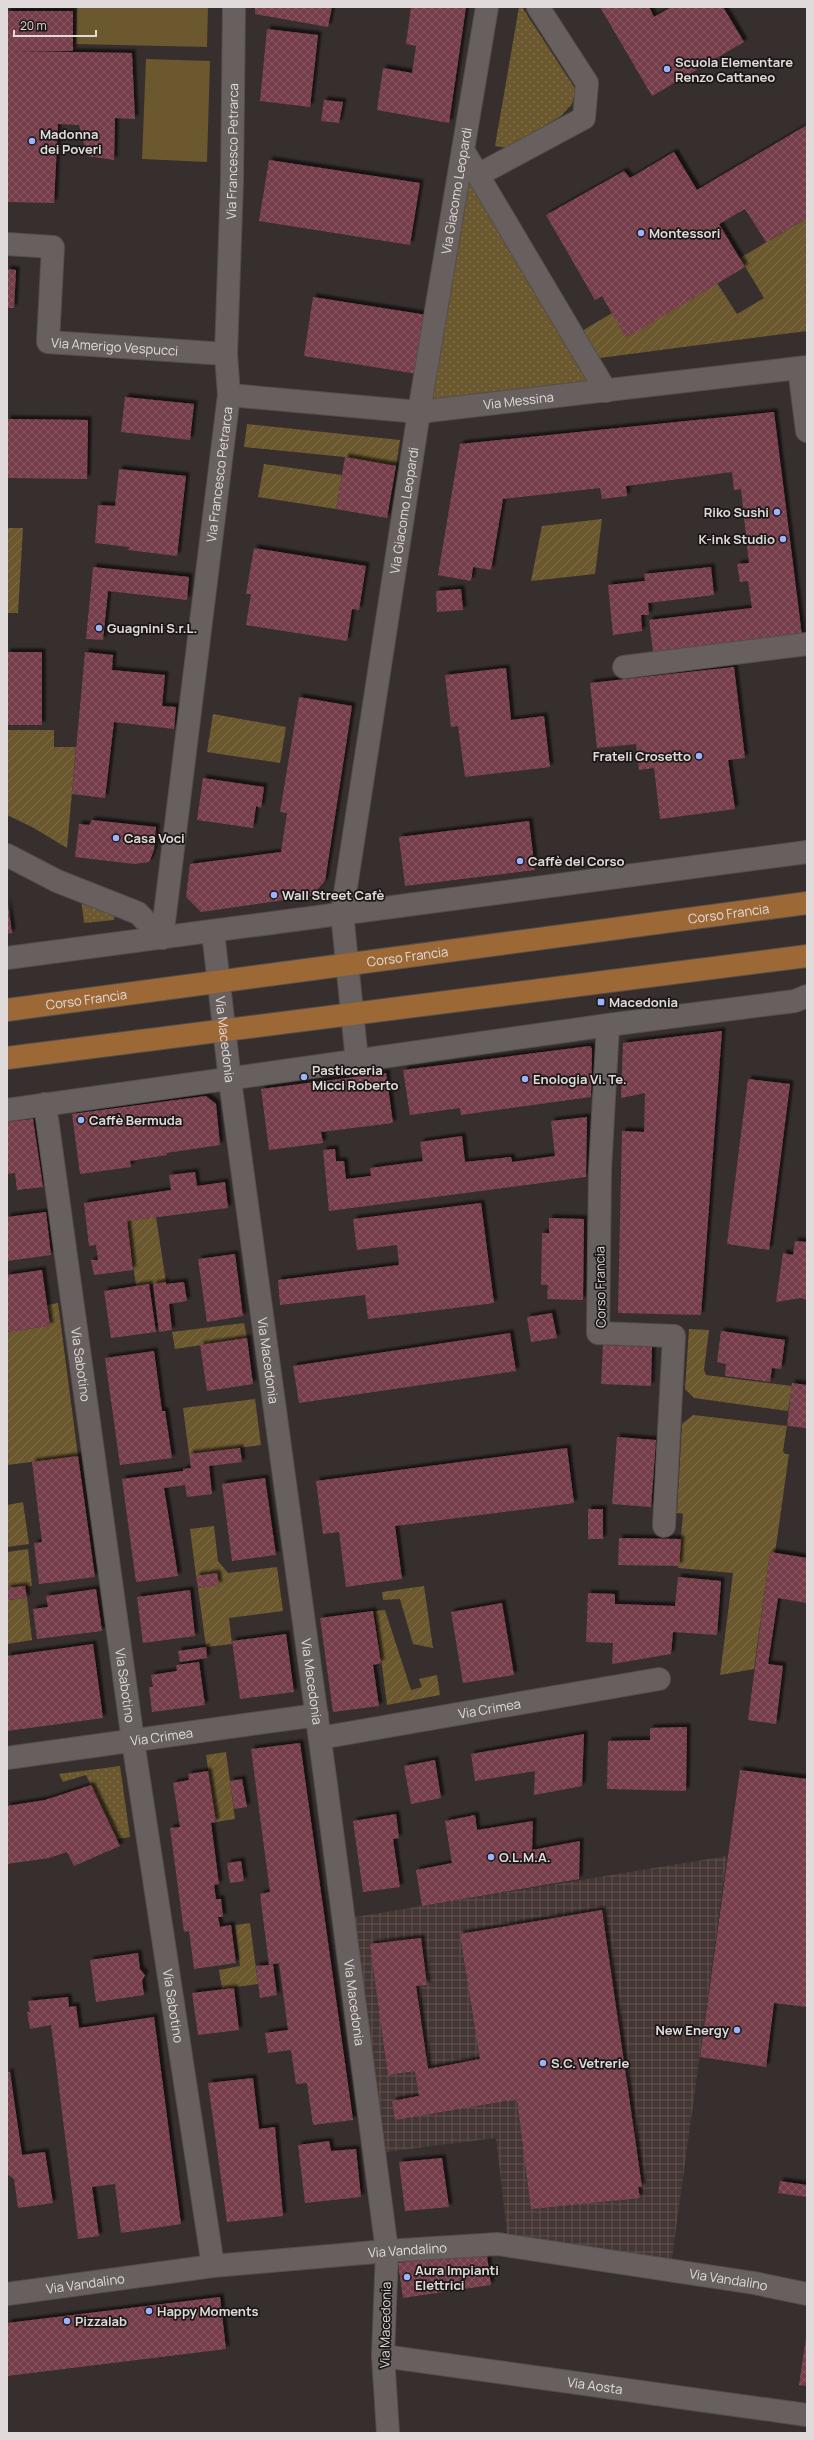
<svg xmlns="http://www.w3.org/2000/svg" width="814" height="2440" font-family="Manrope,sans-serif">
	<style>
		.industrial { fill: url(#industrial-grid) }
		.grass { fill: url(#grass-dots) }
		.garden { fill: url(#garden-furrows) }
		.pitch { fill: #6b582f }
		.building { fill: url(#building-cross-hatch); filter: url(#shadow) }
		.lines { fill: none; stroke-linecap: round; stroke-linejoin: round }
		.minor-casing { stroke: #544e4c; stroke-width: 24 }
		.major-casing { stroke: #544e4c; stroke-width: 24 }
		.minor { stroke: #68605e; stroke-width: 22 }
		.major { stroke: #9c6836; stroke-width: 22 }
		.poi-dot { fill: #9cb4fd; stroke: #1b1817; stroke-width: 1.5 }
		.labels { text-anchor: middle; stroke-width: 3.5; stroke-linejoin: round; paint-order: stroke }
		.poi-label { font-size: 13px; font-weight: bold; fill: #e0dbda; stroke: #1b1817; text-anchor: start }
		.street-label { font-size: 13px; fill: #e0dbda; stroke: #1b1817 }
	</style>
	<defs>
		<pattern id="industrial-grid" width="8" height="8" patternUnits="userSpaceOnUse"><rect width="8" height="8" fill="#443633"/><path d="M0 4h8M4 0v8" fill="none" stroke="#5f5250"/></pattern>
		<pattern id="grass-dots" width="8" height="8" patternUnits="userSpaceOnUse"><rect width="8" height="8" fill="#6b582f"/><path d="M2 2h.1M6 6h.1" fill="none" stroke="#806f4d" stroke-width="1.8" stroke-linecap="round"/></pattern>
		<pattern id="garden-furrows" width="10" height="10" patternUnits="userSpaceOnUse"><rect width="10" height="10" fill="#6b582f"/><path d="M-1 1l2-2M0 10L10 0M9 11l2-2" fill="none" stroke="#806f4d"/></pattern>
		<pattern id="building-cross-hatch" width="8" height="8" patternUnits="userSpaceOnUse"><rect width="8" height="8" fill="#753e48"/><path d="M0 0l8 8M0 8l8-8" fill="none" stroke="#885962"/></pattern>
		<filter id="shadow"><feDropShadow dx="3.5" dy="-3.5" stdDeviation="1" flood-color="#0009"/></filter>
	</defs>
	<rect width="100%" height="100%" fill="#362f2d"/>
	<path class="industrial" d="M727,1856l-56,410 -163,-25 -12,-103 -118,15 -29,-235z"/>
	<path class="grass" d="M519,7h3l54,83 -4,14 -11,12 -53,32 -13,-2z
		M463,150l130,242 -174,20z
		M81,898l35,13 -2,9 -30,3z
		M120,1766l10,71 -13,2 -31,-64 -23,7 -4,-8z"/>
	<path class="garden" d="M807,218v113l-215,28 -15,-25 35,-21 105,-30 20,31 27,-16 -24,-40z
		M247,424l153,16 -4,26 -51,-9 -101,-10z
		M264,464l78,11 -6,34 -78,-12z
		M602,519l-7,55 -64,7 11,-55z
		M7,528h16l-5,85h-11z
		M213,714l73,13 -6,36 -73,-11z
		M7,730h47v17h22l-9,101 -35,-21 -25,-12z
		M156,1217l10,65 -30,4 -9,-65z
		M58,1303l20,153 -71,9v-133l42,-6 -2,-21z
		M244,1323l3,15 -72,11 -3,-17z
		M689,1329l20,1 -5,40 2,5 86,11 -4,25 -94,-13 -9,-9z
		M255,1399l6,46 -72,9 -6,-46z
		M693,1415l94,11 -4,25 2,3h4l-14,99h-5l-16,116 -34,6 13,-102 -55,-5 5,-54 -6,-1 5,-89z
		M23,1502l6,42 -22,3v-42z
		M214,1526l4,35 10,12 49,-6 6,44 -54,7 3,26 -26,3 -8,-59 20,-3 -1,-12 -21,3 -6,-47z
		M28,1549l4,37 -25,2v-36z
		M424,1586l9,62 -20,-4 -13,-45 -17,1 -1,-8z
		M27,1598l5,42 -25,4v-44z
		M385,1610l26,80 11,-3 -3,-8 18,-4 3,20 -53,10 -12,-94z
		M226,1752l9,67 -19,3 -10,-67z
		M250,1923l8,61 -36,5 -3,-19 21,-4 -5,-41z"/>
	<path class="pitch" d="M77,7h131l-1,40 -131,-3z
		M146,59l64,2 -3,101 -65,-3z"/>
	<path class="building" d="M255,7h77l-4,20 -73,-13z
		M411,7h55l-17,116 -72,-13 6,-42 29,5 4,-27 -10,-2z
		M600,7h49l5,10 17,-10h52l21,35 -92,54z
		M7,11h66v40h-66z
		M267,29l51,6 -8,72 -50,-6z
		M7,51l125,2 3,66 -20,-1 -1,42 -27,-4 -8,-31 -21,-1 -4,79 -47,-1z
		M324,100l19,2 -4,21 -18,-2z
		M807,125v93l-41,24 -21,-33 -26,15 26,43 -119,71 -24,-42 -7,4 -49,-85 78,-44 6,7 44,-26 23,38z
		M269,160l151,23 -10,62 -151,-24z
		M7,269l9,1 -2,38h-6v2z
		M313,297l114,18 -9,59 -114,-18z
		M125,397l69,7 -4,36 -69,-8z
		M774,412l28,224 -149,16 -4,-32 103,-12 -4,-27 -8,1 -3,-18 12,-1 -8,-74 -7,1 -2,-18 -106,14 1,10 -25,3 -2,-11 -97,11 -12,71 -18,-3 -2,14 -33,-6 22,-131z
		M7,419l81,1 -1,59 -80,-1z
		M345,457l51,9 -9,52 -51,-9z
		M119,469l67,7 -9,80 -49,-6 1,-3 -34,-4 3,-38 17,1z
		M254,548l112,18 -7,44 -7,-1 -5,32 -101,-16 5,-31h-5z
		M93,567l96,10 -2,23 -79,-9 -5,49 -17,-1z
		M711,567l3,28 -66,8 1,12h-8l1,16 -29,4 -5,-50 37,-4 -1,-7z
		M461,589l2,21 -26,2 -1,-21z
		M7,652h35v73h-35z
		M85,652l28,3 -1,15 53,5 -3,31 14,1 -2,22 -60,-7 -9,76 -33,-4z
		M734,667l11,91 -17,2 7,49 -75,10 -6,-51 -15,2 -3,-26 -39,4 -7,-65z
		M506,668l5,52 33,-4 6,51 -85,10 -7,-51 -7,1 -6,-52z
		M299,697l53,9 -27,175 -13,15 -111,16 -15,-15 4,-33 91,-12 6,-39 -7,-1z
		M203,778l61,9 -3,21 -5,-2 -3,22 -56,-8z
		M92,820l64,7 -2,23 -5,12 -15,2 -59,-7 4,-33 10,1z
		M529,821l6,49 -130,16 -6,-49z
		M7,899l5,34 -5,1z
		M722,1031l-21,284 -83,-2 4,-182 22,1 1,-39 -24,5 2,-55z
		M590,1046l2,3 -1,48 -130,18 -1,-7 -50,7 -7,-45z
		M386,1073l7,50 -72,9 2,11 -54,7 -8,-61z
		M748,1079l42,5 -21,166 -42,-6z
		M206,1096l10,8 4,41 -54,8 1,2 -37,6 1,6 -51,7 -8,-60z
		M587,1117l-1,60 -257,34 -6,-61 12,-1 1,12h8l2,18 25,-3 -1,-8 53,-7 -3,-19 42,-6 3,26 46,-5 1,5 43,-6 -4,-35z
		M33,1119l10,68 -26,3 -2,-17 -8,1v-52z
		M195,1172l2,14 28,-4 3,26 -101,13 6,49 -39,5 -3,-15h7l-2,-15 -7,1 -5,-43 87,-13 -2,-15z
		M481,1203l13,100 -126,16 -3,-24 -85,10 -2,-25 121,-15 -2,-20 -40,5 -4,-31z
		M46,1212l5,43 -44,6v-44z
		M549,1218l35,1 -1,81 -36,-1 1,-14h-7l1,-52h7z
		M795,1241l12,1v58l-6,-2 -25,4 7,-49 10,2z
		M235,1254l8,62 -36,6 -9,-63z
		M42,1270l8,56 -43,6v-57z
		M166,1282v2l18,-2 3,19 -18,3 3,26 -13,2 -6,-48z
		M149,1284l7,48 -45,6 -7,-47z
		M552,1313l5,25 -26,4 -4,-25z
		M721,1331l64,9 -4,29 -9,-1 -2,14 -45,-6 1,-12 -9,-2z
		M510,1333l6,38 -217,32 -6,-37z
		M247,1338l6,46 -46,7 -7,-46z
		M603,1345l49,2 -1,39 -50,-2z
		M154,1351l8,60h3l7,47 -52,7 -15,-107z
		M792,1383l15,2v43l-20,-2z
		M617,1437l39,3 -5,67 -39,-3z
		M240,1448l2,14 -33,4 3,28 -25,3 -2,-12 -21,3 14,88 -42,6 -14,-103 61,-8v-2l8,-1 -2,-14z
		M567,1448l7,55 -179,23 7,53 -56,8 -7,-55 -16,2 -7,-53z
		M78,1456l17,121 -56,7 -5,-41 8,-1 -10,-80z
		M265,1478l11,77 -44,6 -10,-77z
		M588,1509h15v30h-15z
		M619,1538l62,1 -2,27 -61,-1z
		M770,1552l37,6v45l-29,-5 -10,66 15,2 -7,58 -28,-4z
		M217,1573l2,12 -21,3 -2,-12z
		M678,1577l43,4 -4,54 -44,-3 -2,22 -59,10 1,-21 -27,-1 2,-49 27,1v10l60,2z
		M25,1586l2,12 -20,2v-12z
		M96,1589l6,42 -65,8 -4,-30 15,-2 -2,-11z
		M190,1590l5,46 -52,7 -6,-46z
		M502,1603l12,72 -51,8 -12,-71z
		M373,1611l8,52 -8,2 6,41 -46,6 -13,-94z
		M286,1634l8,58 -54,7 -8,-58z
		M93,1644l10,74 -96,13v-75z
		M206,1647l1,11 -27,4 -2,-11z
		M199,1662l6,43 -53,7 -3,-25h4l-2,-12 26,-4 -1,-6z
		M687,1727l-1,64 -79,-2 1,-48 42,-1v-12z
		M584,1734l-2,52 -48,9 1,-24 -60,10 -4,-27z
		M300,1743l53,377 -40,5 -6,-42 -11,1 -5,-34 -23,3 -3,-20 23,-3 -9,-67 -6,1 4,31 -17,3 -4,-32 13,-1 -9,-71 10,-2 -19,-143z
		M435,1760l6,38 -30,6 -7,-38z
		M740,1770l67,9v228l-33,-4 -8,64 -66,-10z
		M208,1771l8,51 -5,1 8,61 -5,1 2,14h5l2,18h-5l2,10 11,-2 5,38 -42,6 -5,-38 -5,1 -14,-104 10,-1 -7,-44 16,-3 -1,-6z
		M242,1779l5,28 -13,2 -4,-28z
		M91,1785l29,61 -46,20 -7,-14 -18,6 -42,6v-58l38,-6z
		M396,1814l3,24 -6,1 7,48 -37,5 -10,-71z
		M475,1815l2,15 56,-9 -1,29 48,-9 -1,38 -157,27 -6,-36 36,-7 -7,-42z
		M241,1861l3,20 -14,2 -3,-20z
		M602,1910l40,277h-4l2,11 -109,11 -14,-110 -122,21 -3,-19 27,-5 -4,-25 -27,4 -18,-131 51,-6 6,47 -11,1 12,83 52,-10 -20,-125z
		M138,1953l2,16 5,6 -3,6 2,14 -48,7 -6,-42z
		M234,1988l5,42 -41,5 -6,-42z
		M68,1997l1,10 7,-1 3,22 75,-11 27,207 -60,9 -6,-49 -23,3 7,49 -21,3 -27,-214 -21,4 -3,-17h3l-2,-11z
		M7,2072h3l12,83 23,-3 8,51 -35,5 -4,-29 -7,-5z
		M253,2078l6,51 16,-2 8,89 -56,6 -19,-139z
		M329,2141l2,10 25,-2 5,48 -56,6 -7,-58z
		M442,2158l7,49 -44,4 -6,-49z
		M780,2181l27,4v12l-29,-4z
		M456,2255l31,1 4,29 -88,13 -5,-35z
		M220,2297l6,52 -219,27v-53z
		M806,2338h1v48l-8,-1z"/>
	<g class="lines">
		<g class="minor-casing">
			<g id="minor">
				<path d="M463,150l143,241"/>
				<path d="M478,175l106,-57 3,-35 -49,-76"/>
				<path id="s1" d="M7,244l46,3 -5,95 178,12"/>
				<path d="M799,368l8,63"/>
				<path id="s2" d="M229,395l190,17 388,-45"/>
				<path d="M624,667l183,-23"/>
				<path d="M7,855l50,26 81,32 24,25"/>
				<path id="s3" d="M213,932l17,148 95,697 62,474 -4,105 5,77"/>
				<path id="s4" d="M162,938l67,-543 -3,-41 6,-173 2,-174"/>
				<path d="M7,958l800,-106"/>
				<path d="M608,1025l-8,145 -2,163 76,3 -10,190"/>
				<path id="s5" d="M357,1061l-15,-148 77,-501 68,-405"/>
				<path id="s6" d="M45,1104l88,637 80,525"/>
				<path d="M7,1110l601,-85 187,-24 12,-5"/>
				<path id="s7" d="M320,1738l339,-59"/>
				<path id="s8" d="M7,1758l310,-43"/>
				<path id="s9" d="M7,2294l206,-28 174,-15 111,-7 256,39 53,11"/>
				<path id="s10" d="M383,2356l424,59"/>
			</g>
		</g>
		<g class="major-casing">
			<g id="major">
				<path id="s11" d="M7,1010l800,-107"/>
				<path d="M7,1058l800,-102"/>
			</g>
		</g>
		<use href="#minor" class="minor"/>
		<use href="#major" class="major"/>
	</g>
	<g class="poi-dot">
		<circle cx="667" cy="69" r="4"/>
		<circle cx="32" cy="141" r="4"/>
		<circle cx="641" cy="233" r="4"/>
		<circle cx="777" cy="512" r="4"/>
		<circle cx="783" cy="539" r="4"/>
		<circle cx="99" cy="628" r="4"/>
		<circle cx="699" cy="756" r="4"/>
		<circle cx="116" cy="838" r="4"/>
		<circle cx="520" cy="861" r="4"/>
		<circle cx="274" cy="895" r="4"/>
		<rect x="597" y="998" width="8" height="8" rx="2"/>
		<circle cx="304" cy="1077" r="4"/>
		<circle cx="525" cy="1079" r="4"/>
		<circle cx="81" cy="1120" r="4"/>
		<circle cx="491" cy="1857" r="4"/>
		<circle cx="737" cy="2030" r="4"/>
		<circle cx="543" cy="2063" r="4"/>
		<circle cx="407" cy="2277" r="4"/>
		<circle cx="149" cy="2311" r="4"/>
		<circle cx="67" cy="2321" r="4"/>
	</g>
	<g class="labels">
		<g class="poi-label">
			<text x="675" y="67">Scuola Elementare<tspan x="675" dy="15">Renzo Cattaneo</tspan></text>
			<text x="40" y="139">Madonna<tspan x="40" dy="15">dei Poveri</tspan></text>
			<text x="649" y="238">Montessori</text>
			<text x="769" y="517" text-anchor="end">Riko Sushi</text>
			<text x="775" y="544" text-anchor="end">K-ink Studio</text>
			<text x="107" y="633">Guagnini S.r.L.</text>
			<text x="691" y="761" text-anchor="end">Frateli Crosetto</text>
			<text x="124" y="843">Casa Voci</text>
			<text x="528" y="866">Caffè del Corso</text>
			<text x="282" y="900">Wall Street Cafè</text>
			<text x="609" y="1007">Macedonia</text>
			<text x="312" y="1075">Pasticceria<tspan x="312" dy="15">Micci Roberto</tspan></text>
			<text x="533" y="1084">Enologia Vi. Te.</text>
			<text x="89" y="1125">Caffè Bermuda</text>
			<text x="499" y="1862">O.L.M.A.</text>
			<text x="729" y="2035" text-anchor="end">New Energy</text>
			<text x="551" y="2068">S.C. Vetrerie</text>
			<text x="415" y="2275">Aura Impianti<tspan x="415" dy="15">Elettrici</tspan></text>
			<text x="157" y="2316">Happy Moments</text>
			<text x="75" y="2326">Pizzalab</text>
		</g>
		<g class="street-label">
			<text dy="5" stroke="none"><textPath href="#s4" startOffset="791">Via Francesco Petrarca</textPath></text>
			<text dy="5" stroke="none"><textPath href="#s5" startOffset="880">Via Giacomo Leopardi</textPath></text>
			<text dy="5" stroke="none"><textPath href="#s1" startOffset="208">Via Amerigo Vespucci</textPath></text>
			<text dy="5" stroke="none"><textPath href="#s2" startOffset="291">Via Messina</textPath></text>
			<text dy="5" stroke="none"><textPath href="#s4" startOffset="467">Via Francesco Petrarca</textPath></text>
			<text dy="5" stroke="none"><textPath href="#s5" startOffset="556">Via Giacomo Leopardi</textPath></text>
			<text dy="5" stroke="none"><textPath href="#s11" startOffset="728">Corso Francia</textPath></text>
			<text dy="5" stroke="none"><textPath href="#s11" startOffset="404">Corso Francia</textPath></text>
			<text dy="5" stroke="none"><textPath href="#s11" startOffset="80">Corso Francia</textPath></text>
			<text dy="5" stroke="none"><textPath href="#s3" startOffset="108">Via Macedonia</textPath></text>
			<text transform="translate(600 1287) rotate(-91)" y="5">Corso Francia</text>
			<text dy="5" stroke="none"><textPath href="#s3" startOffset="432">Via Macedonia</textPath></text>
			<text dy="5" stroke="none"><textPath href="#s6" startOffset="263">Via Sabotino</textPath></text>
			<text dy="5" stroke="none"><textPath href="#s3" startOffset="756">Via Macedonia</textPath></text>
			<text dy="5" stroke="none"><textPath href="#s6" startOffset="587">Via Sabotino</textPath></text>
			<text dy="5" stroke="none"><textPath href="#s7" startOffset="172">Via Crimea</textPath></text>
			<text dy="5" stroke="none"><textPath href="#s8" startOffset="156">Via Crimea</textPath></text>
			<text dy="5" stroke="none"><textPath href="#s3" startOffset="1080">Via Macedonia</textPath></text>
			<text dy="5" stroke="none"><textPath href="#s6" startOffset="911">Via Sabotino</textPath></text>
			<text dy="5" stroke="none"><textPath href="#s9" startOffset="403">Via Vandalino</textPath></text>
			<text dy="5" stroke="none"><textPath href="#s9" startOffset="727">Via Vandalino</textPath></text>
			<text dy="5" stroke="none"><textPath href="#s9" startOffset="79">Via Vandalino</textPath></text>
			<text transform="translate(385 2325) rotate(-89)" y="5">Via Macedonia</text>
			<text dy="5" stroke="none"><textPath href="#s10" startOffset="214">Via Aosta</textPath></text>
		</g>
	</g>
	<rect width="814" height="2440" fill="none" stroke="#e0dbda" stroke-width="16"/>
	<path d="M14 30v6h82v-6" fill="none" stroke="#e0dbda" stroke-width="2"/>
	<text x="20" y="30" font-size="12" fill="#e0dbda" stroke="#1b1817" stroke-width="3" paint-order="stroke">20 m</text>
</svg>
